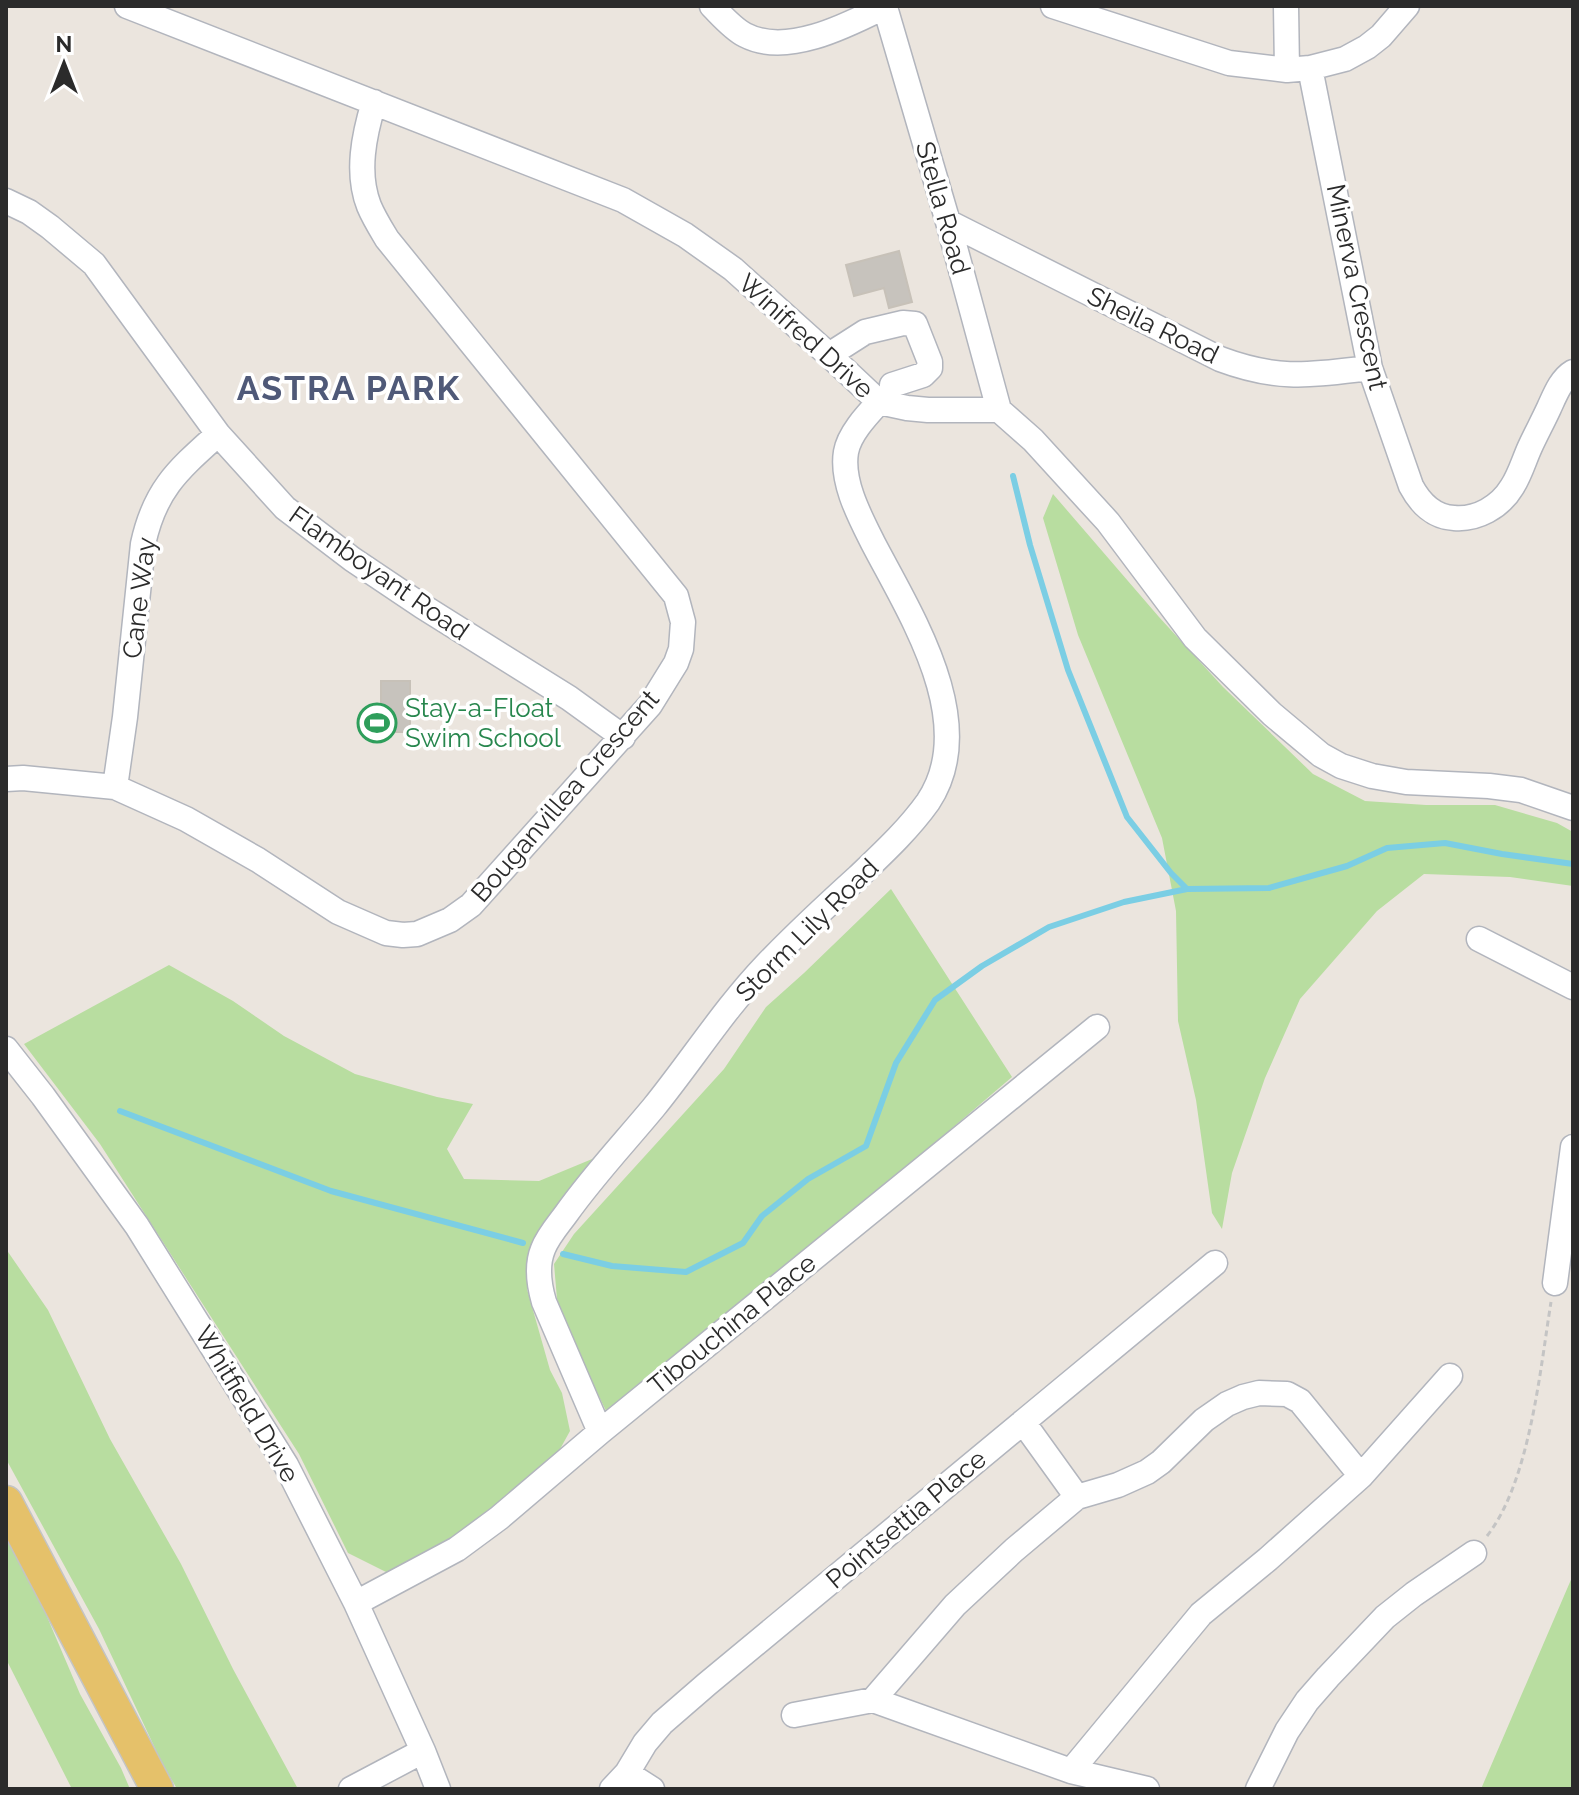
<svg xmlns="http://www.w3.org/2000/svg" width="1579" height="1795" font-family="Raleway,sans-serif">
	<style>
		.green { fill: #b8dda0 }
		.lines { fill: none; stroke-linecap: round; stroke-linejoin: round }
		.stream { stroke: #7bcee4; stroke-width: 6 }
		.building { fill: #c7c3bd; stroke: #c7c1b8; stroke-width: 2 }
		.minor-casing { stroke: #b2b5bd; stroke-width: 27 }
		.major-casing { stroke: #c4c4c4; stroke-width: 35 }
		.path { stroke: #c4c4c4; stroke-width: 3; stroke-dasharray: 6 4; stroke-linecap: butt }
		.minor { stroke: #fff; stroke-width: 24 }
		.major { stroke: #e5c16a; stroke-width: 32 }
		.labels { text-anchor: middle; stroke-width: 7; stroke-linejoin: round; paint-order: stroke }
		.street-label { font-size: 26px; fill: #2b2b2b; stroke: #fff }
		.leisure-label { font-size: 26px; fill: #27864d; stroke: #fff; text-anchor: start }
		.district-label { font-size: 34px; font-weight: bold; letter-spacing: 2px; fill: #4f5978; stroke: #fff }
	</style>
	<rect width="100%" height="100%" fill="#ebe5de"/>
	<path class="green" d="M1053,494l106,123 64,70 90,87 52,27 61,4h69l62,18 16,9v54l-63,-9 -86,-3 -47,37 -77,88 -35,79 -33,95 -10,56 -10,-16 -16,-113 -18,-79 -2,-110 -14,-73 -84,-203 -35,-117z
		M891,889l121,188 -165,141 -240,195 -28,-58 -22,-56 -3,-35 20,-30 150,-165 42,-62 38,-34z
		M169,965l64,36 51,35 71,38 82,23 36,7 -26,45 17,30 75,2 70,-29 -79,108 -3,29 23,81 12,23 8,38 -16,29 -114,88 -50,26 -42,-21 -49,-99 -199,-310 -76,-100z
		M6,1249l42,61 62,129 71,125 52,105 65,120h-121l-16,-28 -62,-132 -93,-170z
		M6,1536l33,62 41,96 41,74 9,21h-58l-66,-130z
		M1573,1575v214h-92z"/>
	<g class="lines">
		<path class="stream" d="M1013,476l17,69 38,125 59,147 44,56 16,16
			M120,1111l211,80 192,52
			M563,1254l49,12 74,6 57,-29 19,-27 46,-37 58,-33 30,-83 39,-63 47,-34 67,-39 75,-25 63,-13 82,-1 78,-22 40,-18 58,-5 57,11 71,10"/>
	</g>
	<path class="building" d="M899,251l13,51 -23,6 -5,-20 -30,8 -8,-31z
		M381,681h29v51h-29z"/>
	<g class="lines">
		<g class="minor-casing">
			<path id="minor" d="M127,6l496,194 62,35 48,34 96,86 50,47 28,6 21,2h71l34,30 75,82 87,116 77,76 49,41 20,11 31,10 34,6 83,4 32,4 52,18
				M712,6c9,9 21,23 33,29 42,22 103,-10 141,-29
				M1053,6l176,57 58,7 23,-2 35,-9 22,-12 14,-11 26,-30
				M1286,6l1,64
				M885,7l63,215 51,188
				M1310,68l60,300 41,118c9,17 23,31 43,32 23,2 46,-11 58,-31 8,-12 12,-27 18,-40 6,-13 13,-26 19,-39 6,-13 12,-29 24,-36
				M6,201l23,11 21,15 44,37 124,170 67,74 67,51 70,47 147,92 54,39
				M948,222l272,137c59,22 90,16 150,9
				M829,355l36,-23 38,-9 12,1 15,38v6l-7,7 -31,10
				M6,779l17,-1 92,9 71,32 72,41 80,52 48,21 17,2 14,-1 33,-14 21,-15 179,-200 26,-42 5,-14 2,-27 -7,-26 -289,-357c-6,-10 -13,-21 -18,-33 -13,-33 -5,-71 5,-104
				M115,787l10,-70 18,-173c12,-55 35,-74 75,-110
				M1479,939l94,48
				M6,1049l37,47 94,130 149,239 70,138 67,148 15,38
				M1555,1283l18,-136
				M1023,1422l54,75
				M600,1432l-56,-130c-5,-17 -8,-36 -1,-53 5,-13 15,-24 23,-35 27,-38 59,-72 88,-107 38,-47 71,-99 112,-142 30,-31 61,-60 92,-88 25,-24 50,-47 70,-75 53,-79 -18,-188 -55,-259 -13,-26 -32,-61 -27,-91 3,-18 21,-37 33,-50
				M356,1603l101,-54 42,-31 101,-86 497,-405
				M873,1700l82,-95 59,-55 63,-53 41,-12 29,-13 14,-10 43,-42 23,-16 16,-7 16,-4 28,1 13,7 61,75
				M794,1715l79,-15 198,71 76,18
				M1071,1771l130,-157 67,-55 93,-83 89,-100
				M627,1773l25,16
				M351,1789l72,-38
				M612,1789l15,-16 18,-30 17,-20 45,-39 508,-421
				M1258,1789l29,-58 20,-30 21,-24 57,-60 29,-23 60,-41"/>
		</g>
		<g class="major-casing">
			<path id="major" d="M6,1502l151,287"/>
		</g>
		<path class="path" d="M1487,1536c43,-55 53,-166 64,-234"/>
		<use href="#minor" class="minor"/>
		<use href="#major" class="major"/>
	</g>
	<defs>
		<g id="stadium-ring" transform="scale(2)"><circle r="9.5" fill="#fff" stroke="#2e9e5b" stroke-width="1.5"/><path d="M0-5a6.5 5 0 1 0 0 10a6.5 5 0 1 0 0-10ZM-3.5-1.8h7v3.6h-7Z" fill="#2e9e5b"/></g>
	</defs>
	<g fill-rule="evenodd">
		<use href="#stadium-ring" x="377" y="723"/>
	</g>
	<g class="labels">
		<g class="street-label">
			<text transform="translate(943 208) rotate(74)" y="9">Stella Road</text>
			<text transform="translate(1357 287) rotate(78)" y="9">Minerva Crescent</text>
			<text transform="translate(1153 325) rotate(26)" y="9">Sheila Road</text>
			<text transform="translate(806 336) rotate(42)" y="9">Winifred Drive</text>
			<text transform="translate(379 573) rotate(35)" y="9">Flamboyant Road</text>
			<text transform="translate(139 598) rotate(-83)" y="9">Cane Way</text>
			<text transform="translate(565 796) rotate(-49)" y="9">Bouganvillea Crescent</text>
			<text transform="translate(807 930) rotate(-45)" y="9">Storm Lily Road</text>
			<text transform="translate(732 1324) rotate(-39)" y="9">Tibouchina Place</text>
			<text transform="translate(247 1404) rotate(59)" y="9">Whitfield Drive</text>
			<text transform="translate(906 1519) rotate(-40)" y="9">Pointsettia Place</text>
		</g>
		<g class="leisure-label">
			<text x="405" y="717">Stay-a-Float<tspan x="405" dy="30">Swim School</tspan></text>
		</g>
		<g class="district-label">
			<text x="349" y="400">ASTRA PARK</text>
		</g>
	</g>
	<rect width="1579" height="1795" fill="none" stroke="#2b2b2b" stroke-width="16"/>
	<g transform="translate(64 64)" stroke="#ffffff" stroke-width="6" paint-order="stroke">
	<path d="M0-6L14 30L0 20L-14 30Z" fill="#2b2b2b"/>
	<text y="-12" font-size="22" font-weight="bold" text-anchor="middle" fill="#2b2b2b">N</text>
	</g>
</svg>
